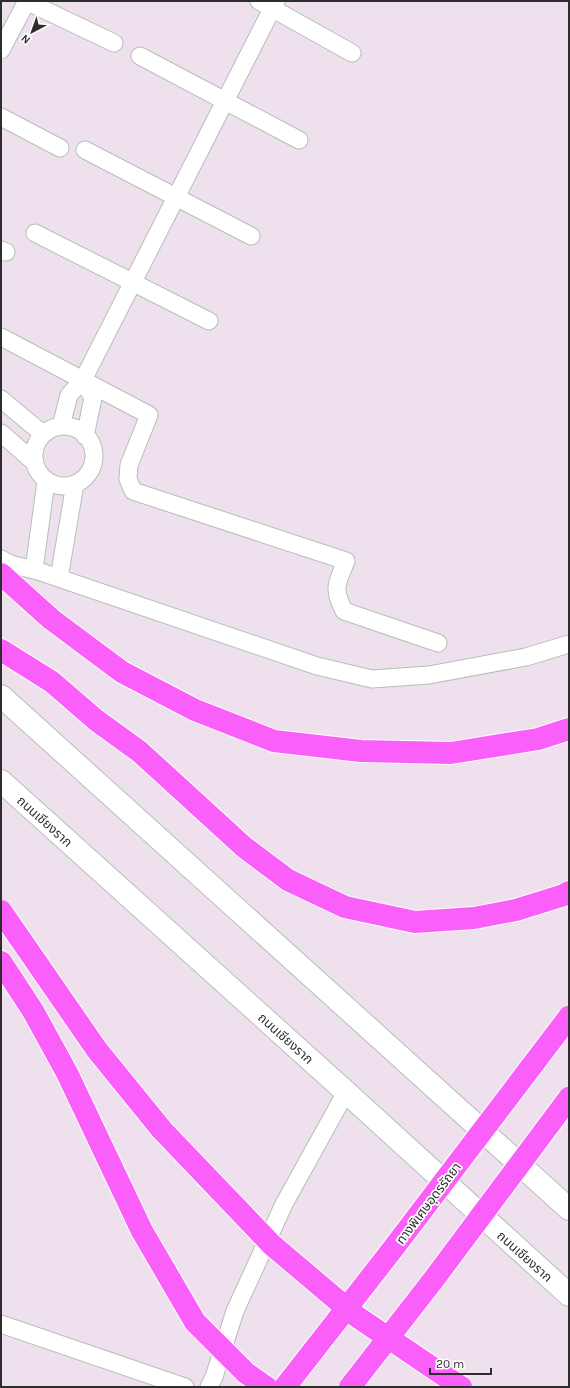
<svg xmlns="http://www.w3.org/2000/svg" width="570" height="1388" font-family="Karla,'Noto Sans Thai',sans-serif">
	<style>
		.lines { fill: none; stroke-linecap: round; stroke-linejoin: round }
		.street-casing { stroke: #b3c0b8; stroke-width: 19 }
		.secondary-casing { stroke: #b3c0b8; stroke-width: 24 }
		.highway-casing { stroke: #fff; stroke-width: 24 }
		.street { stroke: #fff; stroke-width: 17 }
		.secondary { stroke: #fff; stroke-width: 22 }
		.highway { stroke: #fa5ff9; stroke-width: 22 }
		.highway-bridge-casing { stroke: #fff; stroke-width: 24; stroke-linecap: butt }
		.highway-bridge { stroke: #fa5ff9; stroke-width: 22 }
		.labels { text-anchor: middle; stroke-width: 3.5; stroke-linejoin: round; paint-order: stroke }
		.street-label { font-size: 13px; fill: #2d2d2d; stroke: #fff }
	</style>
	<rect width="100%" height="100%" fill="#eee0ec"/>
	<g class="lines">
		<g class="street-casing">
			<path id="street" d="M26,1l88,42
				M259,1l93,52
				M1,50l26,-49
				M140,56l159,84
				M1,117l59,31
				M85,150l166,86
				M35,233l174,88
				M1,250l5,2
				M1,337l148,78 -20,50 -1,14 5,12 213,70c-9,23 -14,26 -2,50l94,32
				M83,380l193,-379
				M1,399l42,35
				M34 456a30 30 0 1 1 60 0a30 30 0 1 1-60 0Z
				M61,426l8,-31 14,-15 10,18 -8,38
				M1,433l32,28
				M1,559l9,5 28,7 279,95 55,13 57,-4 97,-18 43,-13
				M34,570l12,-89
				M59,578l16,-94
				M1,1324l184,63
				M209,1387l5,-10 21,-66 49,-107 62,-112"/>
		</g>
		<g class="secondary-casing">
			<path id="secondary" d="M1,696l568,513
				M1,781l345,311 223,203"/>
		</g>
		<g class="highway-casing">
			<path id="highway" d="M1,574l50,45 71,53 73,38 79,31 87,10 90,2 87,-14 31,-10
				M1,650l51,32 44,38 44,32 104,95 44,33 57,27 70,15 59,-4 42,-8 48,-15 5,-3
				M1,962l32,49 34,62 75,158"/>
		</g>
		<use href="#street" class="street"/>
		<use href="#secondary" class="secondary"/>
		<use href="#highway" class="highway"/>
		<g class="highway-bridge-casing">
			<path id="highway-bridge" d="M1,911l96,139 65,80 110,115 84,71 105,71
				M142,1231l53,91 51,51 20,14
				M285,1387l107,-137 177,-233
				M350,1387l84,-108 135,-181"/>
		</g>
		<use href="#highway-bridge" class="highway-bridge"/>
	</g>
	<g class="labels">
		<g class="street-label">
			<text transform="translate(45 821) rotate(42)" y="5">ถนนเชียงราก</text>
			<text transform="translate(286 1038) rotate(42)" y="5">ถนนเชียงราก</text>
			<text transform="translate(428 1203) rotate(-53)" y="5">ทางพิเศษอุดรรัถยา</text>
			<text transform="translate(525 1256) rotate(42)" y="5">ถนนเชียงราก</text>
		</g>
	</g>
	<rect width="570" height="1388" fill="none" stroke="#2d2d2d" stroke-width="4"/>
	<g transform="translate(32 32) rotate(221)" stroke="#ffffff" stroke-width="3" paint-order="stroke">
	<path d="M0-3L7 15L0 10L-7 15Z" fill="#2d2d2d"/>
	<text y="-6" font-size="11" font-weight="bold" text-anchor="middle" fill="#2d2d2d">N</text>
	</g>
	<path d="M430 1368v6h61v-6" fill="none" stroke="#2d2d2d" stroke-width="2"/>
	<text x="436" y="1368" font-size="12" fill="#2d2d2d" stroke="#ffffff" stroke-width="3" paint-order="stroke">20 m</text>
</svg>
